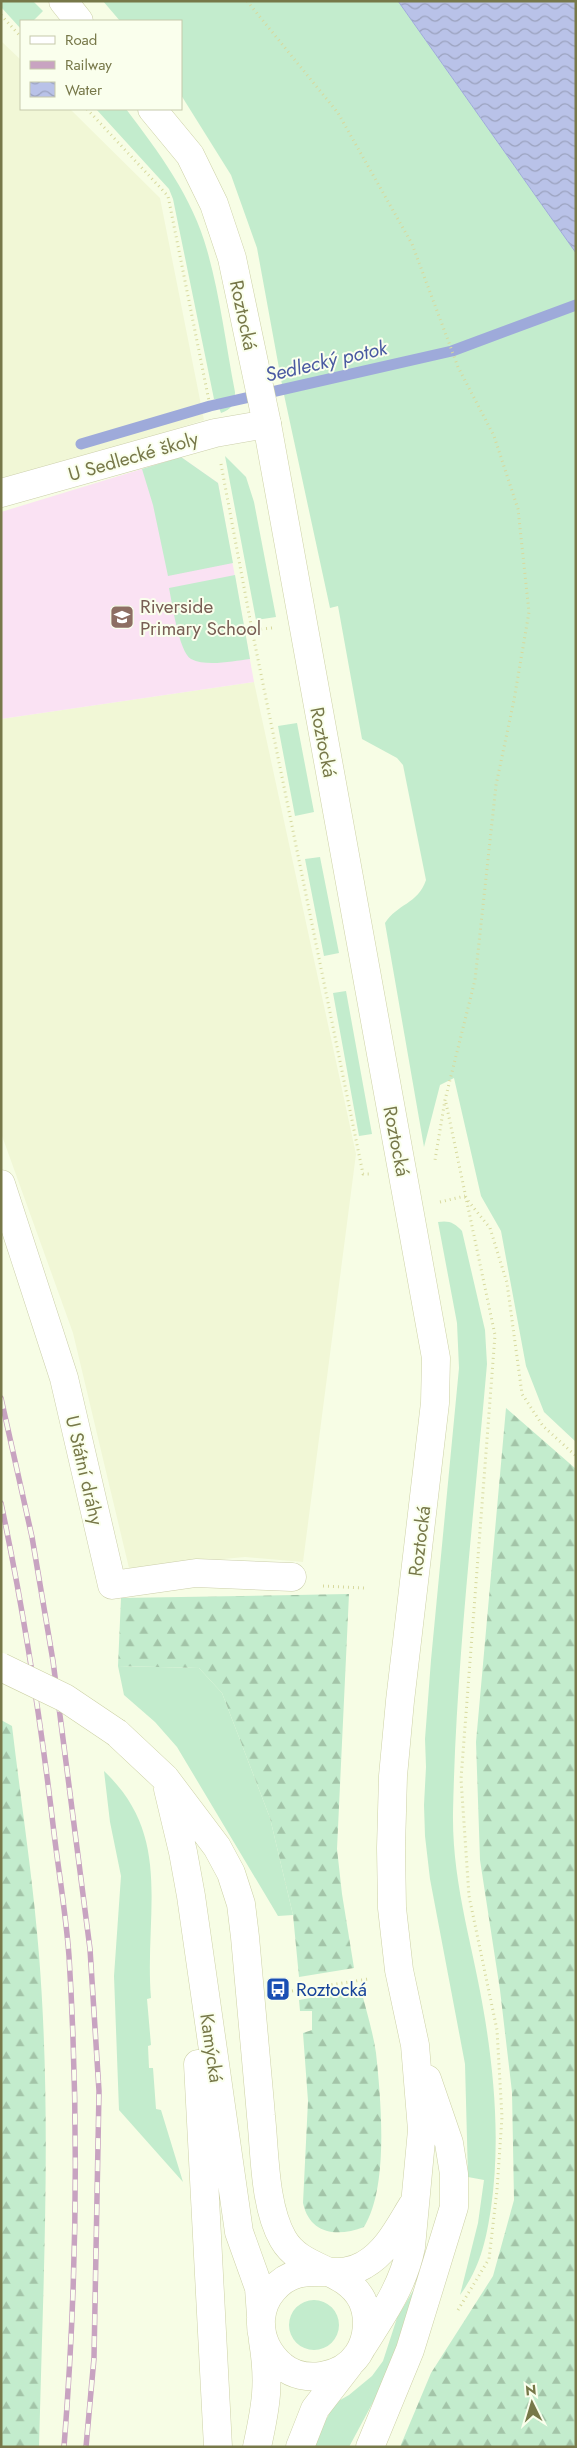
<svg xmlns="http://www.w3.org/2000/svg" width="577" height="2448" font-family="Jost,sans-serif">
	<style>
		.residential { fill: #f1f7d6 }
		.education { fill: #fae2f3 }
		.grass { fill: #c3eccd }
		.forest { fill: url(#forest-firs) }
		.water { fill: url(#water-waves); stroke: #9eaada }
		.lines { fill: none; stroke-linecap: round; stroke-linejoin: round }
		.stream { stroke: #9eaada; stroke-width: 11 }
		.street-casing { stroke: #cccfab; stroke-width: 29 }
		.secondary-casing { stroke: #cdd1a6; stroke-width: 29 }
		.path { stroke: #d7d99e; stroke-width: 3; stroke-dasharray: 1 4; stroke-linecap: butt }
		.street { stroke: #fff; stroke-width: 28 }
		.secondary { stroke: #fff; stroke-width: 28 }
		.rail-casing { stroke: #c8a3c1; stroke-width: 5.5 }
		.rail { stroke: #faffed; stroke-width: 4; stroke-dasharray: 11; stroke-linecap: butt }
		.secondary-bridge-casing { stroke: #cdd1a6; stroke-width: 29; stroke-linecap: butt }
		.secondary-bridge { stroke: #fff; stroke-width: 28 }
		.labels { text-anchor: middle; stroke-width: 4; stroke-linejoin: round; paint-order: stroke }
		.street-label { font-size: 19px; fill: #777849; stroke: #faffed }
		.education-label { font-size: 19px; fill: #785e54; stroke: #faffed; text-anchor: start }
		.transit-label { font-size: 19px; fill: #164399; stroke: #faffed; text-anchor: start }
		.water-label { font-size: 20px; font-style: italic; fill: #4a5aa2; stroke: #faffed }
	</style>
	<defs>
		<pattern id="forest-firs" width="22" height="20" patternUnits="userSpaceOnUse" patternTransform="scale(1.25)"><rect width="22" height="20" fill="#c3eccd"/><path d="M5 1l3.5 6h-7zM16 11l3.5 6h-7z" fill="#a3c4a8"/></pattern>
		<pattern id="water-waves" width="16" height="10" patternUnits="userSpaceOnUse" patternTransform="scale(1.25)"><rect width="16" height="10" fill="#b9c2e8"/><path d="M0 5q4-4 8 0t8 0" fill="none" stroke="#9ba2be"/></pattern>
	</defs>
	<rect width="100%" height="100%" fill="#f7fde5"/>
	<path class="residential" d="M1,41l20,19v49h49l90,89 44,222 -203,64z
		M254,682l102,472 -53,408 -58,-5 -116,11 -56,-235 -72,-200v-414z"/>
	<path class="education" d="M181,457l37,26 36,199 -253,37v-207z"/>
	<path class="grass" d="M1,1h32l10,10 -10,10h-12v8l-20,-22z
		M103,1h295l178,252v1189l-32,-30 -18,-46 -25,-135 -20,-35 -27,-118 -14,7 -16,62 -39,-224c12,-19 33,-19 41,-43l-23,-115 -6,-7 -35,-19 -24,-133 -8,2 -47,-218 -26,-142 -26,-73 -50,-80v-74h-61z
		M96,109h30c32,42 67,89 81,141 13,45 19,96 28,142 0,12 -3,17 -14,21l-5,-14h-2l-41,-200 -4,-10z
		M225,456l21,21 8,25 22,115 -20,3z
		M181,457l37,26 15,80 -65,13 -15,-71 -11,-36z
		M235,575l15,84c-17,2 -43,8 -59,0 -12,-7 -19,-56 -22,-71z
		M297,723l17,89 -19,4 -17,-90z
		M320,857l19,96 -15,3 -19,-97z
		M346,991l26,143 -13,2 -26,-143z
		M438,1222c11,-2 17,1 24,9l23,99 2,34c-13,149 -31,300 -34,449 -1,73 21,135 32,206 10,61 15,127 6,189 -5,33 -11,60 -31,87l18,-72 6,-43 -16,-3 -3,-113 -35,-185 -5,-43 -1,-31 2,-38 -1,-28 6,-79 28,-292 -2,-45z
		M118,1666l81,2 23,25 48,125 23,97 -15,1 -101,-169 -22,-25 -31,-27z
		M104,1771c70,66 40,142 47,227l-4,1 4,46 -3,1 1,22h4l3,41 5,1 22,72 -64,-72 -5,-134 7,-100 -11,-54z
		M414,2289l4,2 -32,87 -37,69h-35l6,-16 15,-28 14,-8 23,-19 11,-15 14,-43z
		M289 2325a25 25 0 1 1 50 0a25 25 0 1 1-50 0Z"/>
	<path class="forest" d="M506,1408l70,61v973l-2,5h-174l31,-74 62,-97 21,-76 -2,-108 -12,-102 -20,-130 -4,-118z
		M349,1594l-12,255 5,45 12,74 -55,9 -6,-62 -23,-97 -48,-125 -23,-25 -81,-2 3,-68z
		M1,1720l11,6c9,76 21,153 27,229 13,164 4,328 0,492h-38z
		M361,1989c5,21 12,43 15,64 5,47 13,134 -12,174 -26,10 -54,8 -61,-24l5,-102 -5,-68 9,-3v-19h-12l-1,-11z"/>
	<path class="water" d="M398,1h178v252z"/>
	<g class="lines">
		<path class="stream" d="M81,444l129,-38 242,-55 124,-46"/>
		<g class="street-casing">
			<path id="street" d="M1,493l214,-60 52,-9
				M1,1184l63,194 48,207 84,-12 96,4"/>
		</g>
		<g class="secondary-casing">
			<path id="secondary" d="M63,1l16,20
				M152,109l38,46 24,49 18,54 35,166 169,934 -1,45 -35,298 -7,75 -2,72 1,60 7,62 16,75 7,85 -11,117c-8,39 -28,67 -49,100
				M117,1733l48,45 52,69 14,26 10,31 4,33c5,59 11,119 16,179 4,37 3,90 22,123 18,32 62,28 79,61 8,17 6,39 -4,54 -16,24 -54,30 -76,12 -14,-12 -22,-28 -21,-47 1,-11 5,-21 12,-29 28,-33 61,-7 91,-25 23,-13 35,-38 48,-59
				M168,1789l15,63 8,44 48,336 20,56 2,28
				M198,2064l20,383
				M257,2447c9,-41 13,-64 6,-106
				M300,2447l15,-38 34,-44
				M370,2447l40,-97 44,-143v-33l-5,-31 -22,-64"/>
		</g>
		<path class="path" d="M247,1l91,112 74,131 46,123 36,69 24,73 11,103 -15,88 -18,85 -21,195 -30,120 -10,60
			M1,15l20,22
			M87,109l81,87 41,205
			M221,464l31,166
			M272,628l-20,2 111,544h6
			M446,1103l49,232 -34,444 8,117 28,134 5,87 -5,73 -8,69 -31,51
			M465,1197l25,31 17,55 15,111 21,32 33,30
			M440,1202l25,-6
			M323,1586l42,2
			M292,1991l76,-12"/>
		<use href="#street" class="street"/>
		<use href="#secondary" class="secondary"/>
		<g class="rail-casing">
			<path id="rail" d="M1,1398l31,139 21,124 37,288 9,142 -5,267 -8,89
				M1,1503c23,109 40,219 53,330 5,41 12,82 15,123 10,163 8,327 -5,491"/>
		</g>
		<use href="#rail" class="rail"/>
		<g class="secondary-bridge-casing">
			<path id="secondary-bridge" d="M1,1667l64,31 52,35"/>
		</g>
		<use href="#secondary-bridge" class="secondary-bridge"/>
	</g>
	<defs>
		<g id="school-square" transform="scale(1.25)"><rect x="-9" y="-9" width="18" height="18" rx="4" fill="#8d6e63" stroke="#faffed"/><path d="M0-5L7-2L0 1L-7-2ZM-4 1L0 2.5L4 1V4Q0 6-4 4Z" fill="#fff"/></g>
		<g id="bus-square" transform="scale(1.25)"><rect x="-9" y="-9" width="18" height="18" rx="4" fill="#1a4fb4" stroke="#faffed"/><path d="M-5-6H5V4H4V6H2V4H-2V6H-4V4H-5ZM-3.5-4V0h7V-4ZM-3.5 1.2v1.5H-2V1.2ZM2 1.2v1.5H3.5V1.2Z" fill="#fff"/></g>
	</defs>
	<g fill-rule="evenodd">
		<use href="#school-square" x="122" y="617"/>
		<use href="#bus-square" x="278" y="1989"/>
	</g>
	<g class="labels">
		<g class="street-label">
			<text transform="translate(244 315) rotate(78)" y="7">Roztocká</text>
			<text transform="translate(133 456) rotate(-16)" y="7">U Sedlecké školy</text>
			<text transform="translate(324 742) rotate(79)" y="7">Roztocká</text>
			<text transform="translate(397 1141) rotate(79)" y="7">Roztocká</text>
			<text transform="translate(85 1470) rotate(77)" y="7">U Státní dráhy</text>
			<text transform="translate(419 1541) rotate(-83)" y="7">Roztocká</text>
			<text transform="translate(212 2048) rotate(82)" y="7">Kamýcká</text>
		</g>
		<g class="education-label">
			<text x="140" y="613">Riverside<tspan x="140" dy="22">Primary School</tspan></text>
		</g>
		<g class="transit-label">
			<text x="296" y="1996">Roztocká</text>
		</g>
		<g class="water-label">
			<text transform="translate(326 361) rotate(-13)" y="7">Sedlecký potok</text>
		</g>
	</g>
	<rect width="577" height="2448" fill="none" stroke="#777849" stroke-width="5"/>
	<rect x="20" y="20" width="162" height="90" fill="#faffed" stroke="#c6c9ab"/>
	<rect x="30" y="36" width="25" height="8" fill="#ffffff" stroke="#c6c9ab"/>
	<text x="65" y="45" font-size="15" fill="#777849">Road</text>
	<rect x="30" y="61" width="25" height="8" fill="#c8a3c1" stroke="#c6c9ab"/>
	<text x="65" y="70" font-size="15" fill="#777849">Railway</text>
	<rect x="30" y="82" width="25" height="15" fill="url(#water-waves)" stroke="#c6c9ab"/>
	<text x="65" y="95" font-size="15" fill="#777849">Water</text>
	<g transform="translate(532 2403) rotate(355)" stroke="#faffed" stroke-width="4" paint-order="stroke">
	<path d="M0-4L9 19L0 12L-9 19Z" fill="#777849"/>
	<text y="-8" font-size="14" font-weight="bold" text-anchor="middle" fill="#777849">N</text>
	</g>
</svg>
